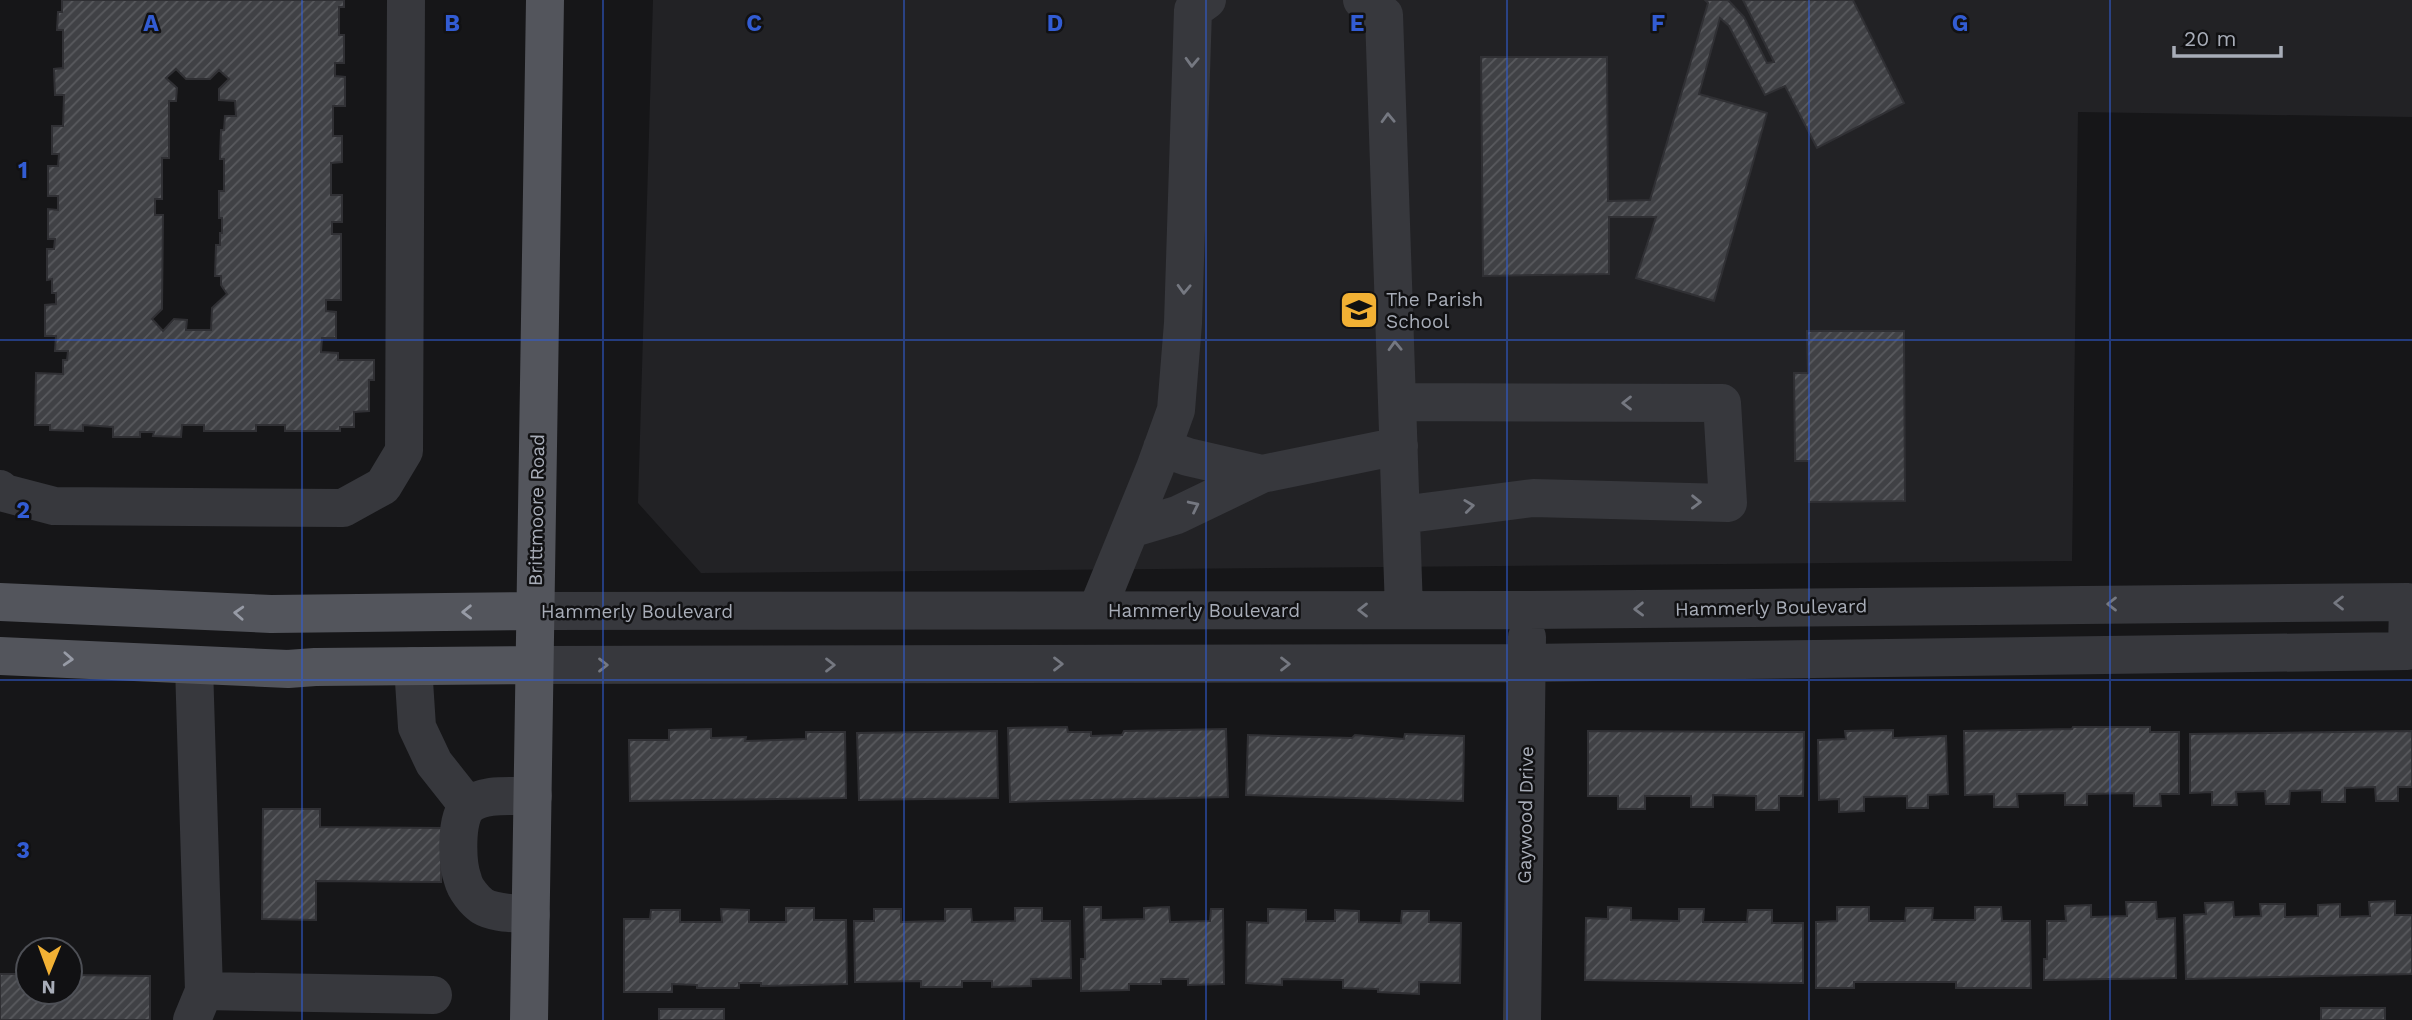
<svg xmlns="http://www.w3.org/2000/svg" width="2412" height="1020" font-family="'Work Sans',sans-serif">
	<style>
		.built { fill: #222225 }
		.building { fill: url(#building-hatch); stroke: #303034; stroke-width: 2; fill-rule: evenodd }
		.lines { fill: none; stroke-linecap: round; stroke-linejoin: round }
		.minor { stroke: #37383d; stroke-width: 38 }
		.major { stroke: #53555c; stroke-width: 38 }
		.oneway { stroke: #757881 }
		.oneway2 { stroke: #979ba6 }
		.grid { fill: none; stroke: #325cd3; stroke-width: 2; stroke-opacity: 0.55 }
		.labels { text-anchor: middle; stroke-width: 5; stroke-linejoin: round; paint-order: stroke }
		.poi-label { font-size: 19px; fill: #a8adb8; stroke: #111113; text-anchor: start }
		.street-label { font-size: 19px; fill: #a8adb8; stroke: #111113 }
		.grid-label { font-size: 23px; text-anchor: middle; font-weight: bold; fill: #325cd3; stroke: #111113; stroke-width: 5; stroke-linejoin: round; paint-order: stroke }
	</style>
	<defs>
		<pattern id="building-hatch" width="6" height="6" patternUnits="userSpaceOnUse" patternTransform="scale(1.75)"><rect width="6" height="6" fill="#404145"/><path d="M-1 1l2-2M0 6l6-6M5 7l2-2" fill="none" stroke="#595a5e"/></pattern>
	</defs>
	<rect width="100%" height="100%" fill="#161618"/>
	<path class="built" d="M653,0h1759v117l-334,-5 -6,449 -1371,12 -63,-70z"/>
	<path class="building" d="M62,0h282v7h-5v28h5v28h-9v13l10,1v29h-12v30h9v26l-11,1v32h11v27h-10v12h9v66h-15v11l10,1v26h-14l-1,14 17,1v7h36v20h-5v31l-15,1v15h-14v4h-55v-6h-29v6h-52v-6h-22l-1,12 -28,-1 1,-4h-14v5h-27v-10l-30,-2v6l-33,-1v-5h-15l1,-52 27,1v-14h4l1,-9h-13l1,-15h-11v-31l11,-1v-11h-4v-14l-5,1v-31h7l1,-10h-7v-30l10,1v-14h-10v-30h10l1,-12h-7v-28h11l1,-31h-9l-1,-26 9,-1v-38h-6l1,-18h4zM176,69l10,10h24l9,-9 10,9 -10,10v11l16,1 1,15h-11l-1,14h-3l-1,29h4v32h-5v27h3v15h-2v12h-4l-1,31h6v9l6,9 -15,14 -1,22h-25l1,-10 -13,-1 -11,12 -11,-12 10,-10 1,-94h-8v-16h7v-41h7v-57h7l1,-13 -11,-10z
		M1705,0h23l16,17 23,46 7,-1 -31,-62h110l51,103 -87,45 -32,-62 -20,9 -36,-69 -9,-8 -21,76 68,19 -53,188 -78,-23 20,-61h-47v57l-126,2 -2,-219h126l1,144 42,-1 58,-197z
		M1807,331h97l1,170 -96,1v-41h-14l-1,-88h14z
		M1067,727l1,5h23v4l31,-1 2,-4 102,-2 2,68 -218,5 -2,-74z
		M2073,727h77v5h29v62h-19l1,12h-27v-13l-47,1v11h-22v-12l-48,1 1,13h-24v-13l-29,1 -1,-64 108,-2z
		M711,729v9l35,-1 -1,4 61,-2v-7h39l1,66 -216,3 -1,-61h40v-10z
		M1893,730v8l53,-2 2,58 -20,1v13h-21v-12l-43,1v14l-25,1v-13l-20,1 -1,-60 28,-1 -1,-8z
		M997,731l1,67 -139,2 -2,-67z
		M1588,731l216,1 -1,64h-24v14h-23v-14l-43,-1v12h-22v-11h-46v13h-27v-13h-30z
		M2412,731v56h-14v14h-22l-1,-14 -30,1v14h-23v-12l-32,1 -1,13h-23l-1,-13 -29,1 1,13h-25v-13l-22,1v-59z
		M1405,734l59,2 -1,65 -217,-6 2,-60 104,3 3,-3 49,4z
		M263,809h57v18l122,1 -1,54 -125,-1v39l-54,-1z
		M2395,901v14h17v59l-226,5 -2,-64 22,-1 -1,-11 28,-1 1,15 27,-1 -1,-12h25v13l33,-1v-11l22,-1v13l30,-1 -1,-14z
		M2126,902h30l1,17 18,-1 1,60 -132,2v-21h3v-38h19l-1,-15 26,-1v12l36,-1z
		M1084,907h17v13l43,-1v-11l25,-1 1,15 40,-1 1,-12h12l1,75 -36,1v-6h-27v5h-32v6l-48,1v-32h4z
		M1608,907l23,1v12l48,1v-12h25l-1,13h44l1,-12h24v13h31v60l-218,-3 1,-62 22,1z
		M1837,907h32v14h36l1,-13h27l-1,12h43v-13h26l1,14h28l1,67h-75v-6h-102v6h-38v-66l21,-1z
		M786,908h28v12h32l1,64 -86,2v-3h-22v5h-42v-3l-25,-1v8h-48v-73h26l1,-9h29v12h42l-1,-13 28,1v12h37z
		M1015,908h27v13h28l1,57 -40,1v7l-39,1v-6h-30v6h-41v-6l-66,1 -1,-61h20v-12h27v13l44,-1v-12h26l1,13 43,-1z
		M1268,909l38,1v11h29v-11l24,1v11l42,1 1,-12h27v11l32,1 -1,60 -41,-1v12l-41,-2v-3l-35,-1v-8l-61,-1v6l-36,-2 1,-61 21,1z
		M0,974h28v18h42v-17l80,1v44h-150z
		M2321,1008h64v12h-64z
		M659,1009h65v11h-65z"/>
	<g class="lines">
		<path class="minor" d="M1362,0l22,15 20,595
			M1397,402l325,1 6,100 -195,-5 -132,17
			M1162,448l26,9 74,17
			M0,489l4,4 50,13 289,2 40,-22 21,-35 2,-451
			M1130,529l47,-14 85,-41 137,-28
			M1097,610l58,-142 21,-58 7,-87 10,-313 14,-10
			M534,665l993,-2 880,-12 1,-49 -880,8 -993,1
			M194,666l10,325 229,4
			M413,666l4,61 17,36 34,43
			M531,915c-15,-2 -36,-1 -49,-9 -7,-5 -17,-17 -19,-26 -6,-16 -8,-62 5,-74 16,-14 46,-9 65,-10
			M192,1020l12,-29
			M1522,1020l5,-383"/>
		<path class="major" d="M0,602l271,12 264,-3
			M0,656l288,13 27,-2 219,-2
			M529,1020l16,-1020"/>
	</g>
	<defs><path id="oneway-chevron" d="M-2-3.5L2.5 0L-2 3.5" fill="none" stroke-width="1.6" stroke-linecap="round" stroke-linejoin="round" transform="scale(1.75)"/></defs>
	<g class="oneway">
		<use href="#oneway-chevron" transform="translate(1192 62) rotate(92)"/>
		<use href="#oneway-chevron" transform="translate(1388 118) rotate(-92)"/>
		<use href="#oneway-chevron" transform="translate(1184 289) rotate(92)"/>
		<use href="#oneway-chevron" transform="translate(1395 346) rotate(-92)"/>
		<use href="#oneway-chevron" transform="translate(1627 403) rotate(-180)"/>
		<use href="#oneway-chevron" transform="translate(1696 502) rotate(1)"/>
		<use href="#oneway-chevron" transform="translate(1194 506) rotate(-26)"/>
		<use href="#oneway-chevron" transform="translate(1469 506) rotate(-7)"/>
		<use href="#oneway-chevron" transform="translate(2339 603) rotate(180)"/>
		<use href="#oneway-chevron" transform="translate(2112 604) rotate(180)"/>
		<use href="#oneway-chevron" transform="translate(1639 609) rotate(179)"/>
		<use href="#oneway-chevron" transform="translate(1363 610) rotate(180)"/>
		<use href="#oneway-chevron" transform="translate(1058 664)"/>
		<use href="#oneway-chevron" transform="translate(1285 664)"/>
		<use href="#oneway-chevron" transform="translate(603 665)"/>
		<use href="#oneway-chevron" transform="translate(830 665)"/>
	</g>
	<g class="oneway2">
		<use href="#oneway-chevron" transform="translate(467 612) rotate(179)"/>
		<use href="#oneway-chevron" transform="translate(239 613) rotate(-177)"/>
		<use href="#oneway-chevron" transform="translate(68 659) rotate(3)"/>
	</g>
	<path class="grid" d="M302,0v1020M603,0v1020M904,0v1020M1206,0v1020M1507,0v1020M1809,0v1020M2110,0v1020M0,340h2412M0,680h2412"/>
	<defs>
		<g id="school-square" transform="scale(2.0125)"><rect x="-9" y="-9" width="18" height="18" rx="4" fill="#f2b134" stroke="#111113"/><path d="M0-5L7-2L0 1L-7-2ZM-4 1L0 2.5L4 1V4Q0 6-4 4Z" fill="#111"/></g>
	</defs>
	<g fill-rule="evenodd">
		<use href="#school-square" x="1359" y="310"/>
	</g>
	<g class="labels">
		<g class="poi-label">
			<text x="1386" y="306">The Parish<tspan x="1386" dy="22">School</tspan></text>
		</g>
		<g class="street-label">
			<text transform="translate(536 510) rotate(-89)" y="7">Brittmoore Road</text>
			<text transform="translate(1771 607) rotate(-1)" y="7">Hammerly Boulevard</text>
			<text x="1204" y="617">Hammerly Boulevard</text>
			<text x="637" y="618">Hammerly Boulevard</text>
			<text transform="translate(1525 815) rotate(-89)" y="7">Gaywood Drive</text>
		</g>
	</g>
	<g class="grid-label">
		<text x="151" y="31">A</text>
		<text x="452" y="31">B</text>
		<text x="754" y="31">C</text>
		<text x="1055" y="31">D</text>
		<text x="1357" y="31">E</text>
		<text x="1658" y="31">F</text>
		<text x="1960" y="31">G</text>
		<text x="23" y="178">1</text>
		<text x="23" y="518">2</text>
		<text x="23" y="858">3</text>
	</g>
	<g transform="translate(49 971) rotate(181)"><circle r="33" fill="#111113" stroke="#4d4f55" stroke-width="2"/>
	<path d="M0-5L12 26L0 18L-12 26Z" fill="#f2b134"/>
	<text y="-10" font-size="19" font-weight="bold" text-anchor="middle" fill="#a8adb8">N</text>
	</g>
	<path d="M2174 46v10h107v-10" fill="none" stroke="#a8adb8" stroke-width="3.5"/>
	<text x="2184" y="46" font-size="21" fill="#a8adb8" stroke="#111113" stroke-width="5" paint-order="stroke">20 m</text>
</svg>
